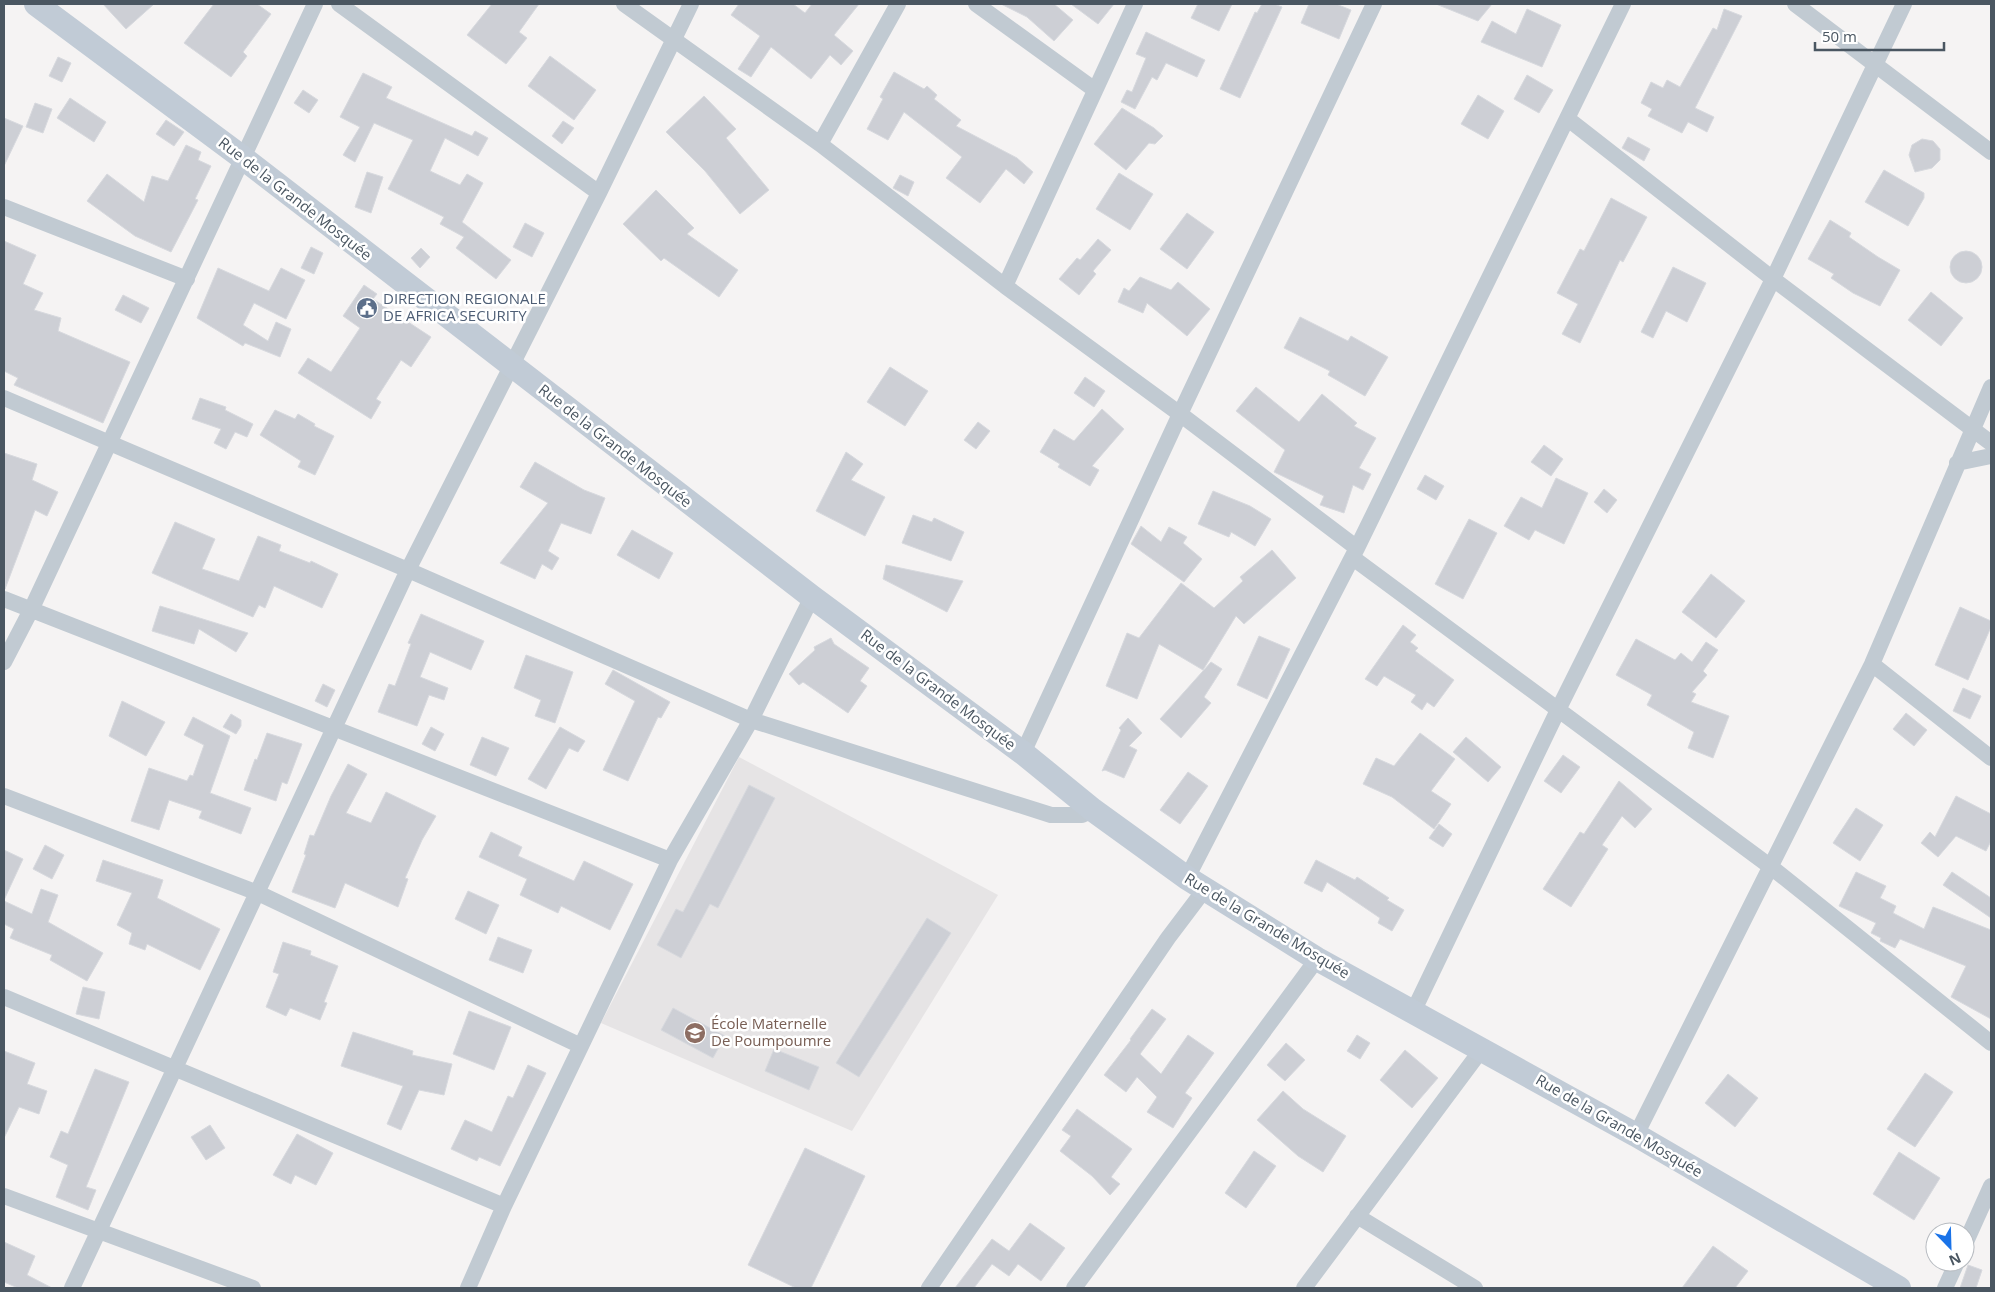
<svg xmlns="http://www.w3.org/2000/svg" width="1995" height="1292" font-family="'Open Sans',sans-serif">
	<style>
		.education { fill: #e6e4e5 }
		.building { fill: #cdcfd5; stroke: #d7d9de }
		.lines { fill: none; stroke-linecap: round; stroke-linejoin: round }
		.street { stroke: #c1cad2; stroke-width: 16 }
		.secondary { stroke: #c1cbd6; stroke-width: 24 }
		.labels { text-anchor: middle; stroke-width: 5; stroke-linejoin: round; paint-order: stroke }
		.street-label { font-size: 15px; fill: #4a5661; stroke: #fff }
		.service-label { font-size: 15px; fill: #4e5e75; stroke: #fff; text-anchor: start }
		.education-label { font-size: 15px; fill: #785e54; stroke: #fff; text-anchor: start }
	</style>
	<rect width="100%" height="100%" fill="#f5f3f3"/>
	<path class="education" d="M739,757l259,138 -146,236 -251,-108z"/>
	<path class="building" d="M103,4h51l-28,25z
		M214,4h43l14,10 -28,38 4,4 -16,21 -47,-34z
		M492,4h47l-20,28 8,6 -21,26 -39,-29z
		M739,4h54l12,9 7,-9h47l-25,31 19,16 -12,14 -11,-10 -19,24 -40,-32 -20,30 -13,-8 22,-33 -29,-21z
		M1001,4h53l19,16 -19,21 -27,-24z
		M1071,4h43l-16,20z
		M1198,4h34l-13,27 -28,-13z
		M1262,4h12l8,3 -42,91 -20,-9 35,-77 2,1z
		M1309,4h27l15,6 -12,29 -38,-16z
		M1436,4h56l-14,17z
		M1527,9l34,16 -19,42 -61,-25 11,-21 24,13z
		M1724,9l18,7 -47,92 19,9 -7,15 -19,-10 -6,11 -34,-17 4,-7 -11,-6 10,-21 12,6 4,-8 13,7 33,-59 4,2z
		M1146,32l59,28 -8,17 -31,-14 -9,17 -5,-3 -17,32 -14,-7 6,-12 5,2 14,-34 -10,-4z
		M550,56l46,34 -22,30 -46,-34z
		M58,57l13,6 -9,19 -13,-6z
		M894,72l30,17 3,-3 10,9 -3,4 27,21 -5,6 61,32 16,14 -9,12 -18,-15 -26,34 -34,-25 16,-21 -58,-45 -16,28 -21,-11 16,-30 -3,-2z
		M363,73l29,14 -6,11 86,38 3,-5 13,7 -10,18 -33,-18 -15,33 30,14 7,-11 16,9 -21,39 49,38 -15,19 -40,-31 8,-11 -24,-13 4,-7 -56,-28 25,-49 -39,-17 -19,39 -12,-7 17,-28 -20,-10z
		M1527,75l26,15 -14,23 -25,-14z
		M303,90l15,10 -9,13 -15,-10z
		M1478,95l26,16 -16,28 -27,-15z
		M704,96l32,33 -10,9 43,52 -29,24 -35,-43 -39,-39z
		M70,98l36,24 -12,20 -37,-24z
		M35,103l17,6 -9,24 -17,-6z
		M1122,108l32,20 9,8 -8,8 -6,-1 -23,27 -32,-26z
		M4,118l19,8 -19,40z
		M166,120l18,12 -10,14 -18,-12z
		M563,121l11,7 -12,16 -10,-8z
		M1628,137l22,12 -6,12 -22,-13z
		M1922,139l11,2 7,8v11l-8,8 -17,4 -6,-17 3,-10z
		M186,145l15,7 -3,8 13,6 -16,33 3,1 -27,52 -36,-16 -48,-35 20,-27 37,28 8,-26 16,5z
		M1884,170l40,23v5l-16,28 -43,-24z
		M367,172l16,5 -12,36 -16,-6z
		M1119,173l34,21 -23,36 -34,-21z
		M900,175l14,7 -6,14 -15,-8z
		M656,190l38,38 -7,6 51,36 -19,27 -55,-39 -3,3 -38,-37z
		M1611,198l36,19 -24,45 -3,-2 -40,83 -18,-9 16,-30 -21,-11 23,-44 4,2z
		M1187,213l27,19 -27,37 -27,-20z
		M1830,220l21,13 -2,4 29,20 22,13 -20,36 -27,-13 -22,-15 3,-4 -26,-15z
		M525,223l19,10 -12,24 -19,-10z
		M1098,239l13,11 -18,21 3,3 -17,21 -20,-16 18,-21 3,2z
		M4,241l32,14 -13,29 20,9 -9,17 27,8 -3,13 72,31 -27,61 -89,-38 4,-7 -14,-7z
		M311,247l12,6 -9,21 -13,-6z
		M421,248l9,9 -10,11 -9,-10z
		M1950 267a16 16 0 1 1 32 0a16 16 0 1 1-32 0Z
		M1673,267l33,16 -19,39 -21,-11 -13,27 -12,-6z
		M218,268l51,23 12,-23 24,12 -19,39 -32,-16 -11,22 25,16 8,-19 15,7 -11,28 -35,-14 -2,3 -46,-28z
		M1140,277l31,13 7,-8 32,27 -23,27 -40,-33 -4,10 -25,-11 6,-14 5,3z
		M364,285l13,9 -4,5 58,38 -20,30 -10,-7 -25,39 5,3 -10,17 -73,-46 10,-15 23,14 29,-44 -17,-12z
		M1931,292l32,26 -22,28 -33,-26z
		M123,295l26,13 -8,15 -26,-13z
		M1300,317l48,24 3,-5 37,21 -23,39 -37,-21 2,-4 -46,-23z
		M890,367l38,24 -23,35 -38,-24z
		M1085,377l20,14 -11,16 -20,-14z
		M1256,387l43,35 23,-28 35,29 -3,3 22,12 -17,30 12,6 -8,16 -10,-5 -9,28 -24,-8 4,-9 -50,-24 11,-22 -49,-39z
		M200,398l26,9 -1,3 28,14 -6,13 -12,-5 -9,17 -12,-6 7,-14 -29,-10z
		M1102,409l22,20 -32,37 7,4 -9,16 -32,-19 2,-3 -20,-12 14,-23 20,12z
		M275,410l20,9 3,-5 17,10 -1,2 20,10 -19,39 -17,-8 3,-6 -41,-26z
		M978,422l12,9 -14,18 -12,-9z
		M1544,445l19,14 -12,17 -20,-14z
		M846,452l17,12 -12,16 34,17 -20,39 -49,-25z
		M4,453l33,11 -5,16 26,12 -11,24 -12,-6 -30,79z
		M535,462l49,28 21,8 -14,36 -30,-11 -13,28 11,7 -7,12 -10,-6 -7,15 -35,-16 48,-60 -28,-16z
		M1425,475l19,11 -8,14 -19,-11z
		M1556,478l32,15 -24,51 -29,-14 -6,10 -25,-14 17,-29 21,11z
		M1604,489l13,11 -10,13 -13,-11z
		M1213,491l37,15 21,13 -16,27 -24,-14 -2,5 -31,-13z
		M913,515l19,7 2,-4 30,14 -13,29 -49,-18z
		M1469,519l28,14 -34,66 -28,-15z
		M175,522l40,17 -13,30 37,12 19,-45 23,9 -2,6 31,12 1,-2 27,13 -16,34 -48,-22 -9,22 -6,-3 -6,12 -101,-44z
		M1141,526l20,16 8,-15 18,10 -4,6 19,16 -18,23 -53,-38z
		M632,530l41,23 -14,26 -42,-24z
		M1272,550l24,28 -52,46 -8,-8 -33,54 -44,-26 -22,55 -31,-13 21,-53 12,5 42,-55 33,25 29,-27 -3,-4z
		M886,565l77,16 -16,31 -64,-33z
		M1711,574l34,27 -29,37 -34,-26z
		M160,606l33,10 55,17 -12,19 -37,-23 -5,15 -42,-13z
		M1960,607l31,14v6l-23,53 -33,-15z
		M421,614l63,27 -13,29 -41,-18 -10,25 28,11 -4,12 -15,-5 -12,31 -39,-14 11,-28 6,2 16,-42 -3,-1z
		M1403,625l13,10 -6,7 8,6 -3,3 39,29 -20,27 -7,-5 -5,8 -11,-8 5,-7 -32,-19 -7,10 -12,-7z
		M1259,636l31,13 -23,50 -30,-14z
		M831,638l3,6 35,24 -9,13 7,5 -19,27 -45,-31 -4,3 -10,-11 26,-24 -1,-3z
		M1636,639l39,21 6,-7 11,9 14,-20 12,8 -15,21 4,4 -15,17 4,2 -5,8 38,14 -16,42 -25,-10 6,-16 -47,-27 5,-10 -36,-20z
		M526,655l47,17 -18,51 -20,-7 6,-16 -27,-12z
		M1211,662l11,7 -18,28 7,6 -30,35 -21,-19z
		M613,670l57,32 -9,16 -3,-1 -30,64 -25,-11 32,-69 -30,-17z
		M323,684l12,6 -8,17 -12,-6z
		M1963,688l18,8 -11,23 -17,-8z
		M122,701l43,21 -19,34 -37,-20z
		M1906,713l21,17 -13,16 -21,-17z
		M231,714l10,6v6l-5,8 -13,-7z
		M193,717l37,19 -20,57 41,15 -10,26 -42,-16 3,-7 -33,-11 -10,30 -28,-9 18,-53 38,13 3,-6 3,1 11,-31 -20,-10z
		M1128,718l14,15 -13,13 8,4 -13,28 -19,-8 -3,1 19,-41 -2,-2z
		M431,727l13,7 -9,17 -13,-7z
		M560,727l25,14 -7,11 -9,-4 -23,41 -18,-10z
		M267,733l35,11 -15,40 -5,-2 -6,19 -32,-11 11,-31 2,1z
		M1420,733l35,26 -24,32 20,13 -17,25 -42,-32 -29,-13 13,-26 18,8z
		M482,737l27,11 -13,28 -26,-11z
		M1466,737l35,30 -13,15 -35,-30z
		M1563,755l17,12 -19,26 -17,-12z
		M348,764l19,10 -21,39 25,10 15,-31 50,24 -14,24 -17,38 3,1 -10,28 -53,-24 -10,25 -43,-16 14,-37 -2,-1 6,-19 4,1 17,-40z
		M1188,772l20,14 -28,38 -20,-14z
		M1619,781l33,28 -17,19 -13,-12 -20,29 6,4 -37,58 -28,-18 37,-57 4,2z
		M749,785l26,13 -57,110 -8,-4 -29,54 -24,-13 19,-36 7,3z
		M1956,796l35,18v27l-5,10 -30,-15 -18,21 -17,-14 9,-11 5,5z
		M1856,808l27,17 -23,36 -27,-18z
		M1439,824l13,10 -9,13 -14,-9z
		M491,832l31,15 -4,9 56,25 10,-20 49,23 -23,46 -49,-24 -3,7 -38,-18 7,-16 -48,-22z
		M45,845l19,10 -12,24 -19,-10z
		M4,850l19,9 -19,41z
		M103,860l60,20 -6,18 63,31 -20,41 -53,-26 -2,6 -16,-6 3,-11 -15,-8 15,-32 -36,-12z
		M1316,860l39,20 2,-3 32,21 -2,2 17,10 -12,21 -14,-8 2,-5 -53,-36 -5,10 -18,-9z
		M1856,872l30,14 -6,12 16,8 -3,7 31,16 9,-22 58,23v89l-40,-22 15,-31 -66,-27 -5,9 -15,-7 1,-3 -10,-5 5,-10 -37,-17z
		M1952,872l39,26v20l-48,-33z
		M41,889l17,6 -10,27 55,31 -16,28 -37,-21 2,-5 -42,-17 4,-9 -10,-5v-23l28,13z
		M468,891l31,14 -13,29 -31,-15z
		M927,918l24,15 -92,144 -23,-14z
		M498,937l34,13 -9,23 -34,-13z
		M283,942l28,9 -1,4 28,11 -14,36 3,1 -7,17 -30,-12 -4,8 -20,-9 13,-33 -6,-2z
		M83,987l22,5 -6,27 -23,-5z
		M673,1008l52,28 -12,22 -52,-28z
		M1152,1009l14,10 -26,35 21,20 27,-39 26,18 -29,40 7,5 -19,30 -26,-16 10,-15 -20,-20 -11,15 -22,-17 27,-35 -1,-1z
		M469,1011l42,16 -17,43 -41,-16z
		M353,1032l60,19 -1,4 40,9 -8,31 -25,-5 -18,40 -14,-6 16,-38 -62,-20z
		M1357,1035l13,8 -10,16 -13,-8z
		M1286,1043l19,17 -20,21 -18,-16z
		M774,1049l45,18 -10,23 -44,-19z
		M1405,1050l33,28 -26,30 -32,-28z
		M4,1051l31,12 -8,21 20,7 -8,23 -20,-7 -15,31z
		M528,1065l18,8 -46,93 -21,-9 -2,4 -26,-12 14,-29 27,12 16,-36 5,2z
		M95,1069l34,13 -43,105 10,3 -8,20 -32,-13 12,-32 -18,-8 11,-26 7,3z
		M1925,1073l28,19 -38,55 -28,-18z
		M1728,1074l30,24 -23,29 -30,-24z
		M1283,1091l20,18 43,27 -23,36 -25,-16 -41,-36z
		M1077,1109l55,40 -21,28 9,7 -10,11 -18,-19 -32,-25 11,-15 -9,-6z
		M210,1125l15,23 -19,12 -15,-23z
		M297,1134l36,19 -17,32 -21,-10 -4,9 -18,-9z
		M805,1148l60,28 -54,112h-15l-48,-23z
		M1254,1151l22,15 -30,42 -21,-15z
		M1899,1152l41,26 -26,42 -41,-26z
		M1030,1223l35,25 -24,33 -23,-17 -9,12 -17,-12 -18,24h-19l37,-49 17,12z
		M4,1242l31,14 -8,19 25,13h-34l-14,-6z
		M1713,1246l35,25 -13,17h-53z
		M1968,1265l14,5 -6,18h-16z"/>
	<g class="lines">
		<path class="street" d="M339,4l260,189
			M624,4l196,140 185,142 175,128 -157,339
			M976,4l119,86
			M1795,4l196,148
			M1568,119l205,160 218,164
			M820,144l78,-140
			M4,207l183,72
			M1005,286l130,-282
			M4,398l404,172 343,150 300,95h31l11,-5
			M1957,463l34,-7
			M1357,548l-177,-134 194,-410
			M1353,558l418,309 220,176
			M4,599l666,261
			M4,662l27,-52 284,-606
			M1872,664l119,94
			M4,796l254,97 323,153 89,-186 81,-140 61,-123
			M1187,878l170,-330 266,-544
			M4,997l500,209
			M1413,1012l145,-302 215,-431 131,-275
			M1636,1135l236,-471 119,-277
			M4,1196l249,92
			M1357,1216l118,72
			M1965,1244l26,-58
			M72,1288l336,-718 191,-377 92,-189
			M468,1288l36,-82 77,-160
			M929,1288l239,-350 37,-49
			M1074,1288l243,-329
			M1304,1288l178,-239
			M1945,1288l12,-26"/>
		<path class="secondary" d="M36,4l207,154 569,439 211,156 70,57 94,68 130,81 319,176 263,153"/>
	</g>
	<defs>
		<g id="civic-disc" transform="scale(1.125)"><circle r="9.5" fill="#5c6f8a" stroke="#fff"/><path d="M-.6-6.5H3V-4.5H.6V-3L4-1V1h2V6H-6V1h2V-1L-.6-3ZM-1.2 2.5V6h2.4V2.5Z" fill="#fff"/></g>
		<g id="school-disc" transform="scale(1.125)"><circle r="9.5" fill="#8d6e63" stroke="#fff"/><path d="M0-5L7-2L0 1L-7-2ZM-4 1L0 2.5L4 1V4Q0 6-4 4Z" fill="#fff"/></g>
	</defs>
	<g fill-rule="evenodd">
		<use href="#civic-disc" x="367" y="308"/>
		<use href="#school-disc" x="695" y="1033"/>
	</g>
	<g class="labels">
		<g class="street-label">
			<text transform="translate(295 199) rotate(38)" y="5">Rue de la Grande Mosquée</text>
			<text transform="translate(615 446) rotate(38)" y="5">Rue de la Grande Mosquée</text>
			<text transform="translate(938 690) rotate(37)" y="5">Rue de la Grande Mosquée</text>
			<text transform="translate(1267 926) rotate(31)" y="5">Rue de la Grande Mosquée</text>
			<text transform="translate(1619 1126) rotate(30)" y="5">Rue de la Grande Mosquée</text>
		</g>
		<g class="service-label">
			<text x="383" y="304">DIRECTION REGIONALE<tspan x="383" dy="17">DE AFRICA SECURITY</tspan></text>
		</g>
		<g class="education-label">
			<text x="711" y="1029">École Maternelle<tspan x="711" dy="17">De Poumpoumre</tspan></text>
		</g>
	</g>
	<rect width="1995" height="1292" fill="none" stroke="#4a5661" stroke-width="10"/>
	<g transform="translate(1950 1247) rotate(157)"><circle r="24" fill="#ffffff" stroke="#b7bbc0"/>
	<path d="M0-4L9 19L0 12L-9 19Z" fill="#1a73e8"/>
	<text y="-8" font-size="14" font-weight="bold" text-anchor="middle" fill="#4a5661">N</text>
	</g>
	<path d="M1815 42v8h129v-8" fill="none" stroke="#4a5661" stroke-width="2.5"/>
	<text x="1822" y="42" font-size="15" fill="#4a5661" stroke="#ffffff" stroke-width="4" paint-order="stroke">50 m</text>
</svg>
